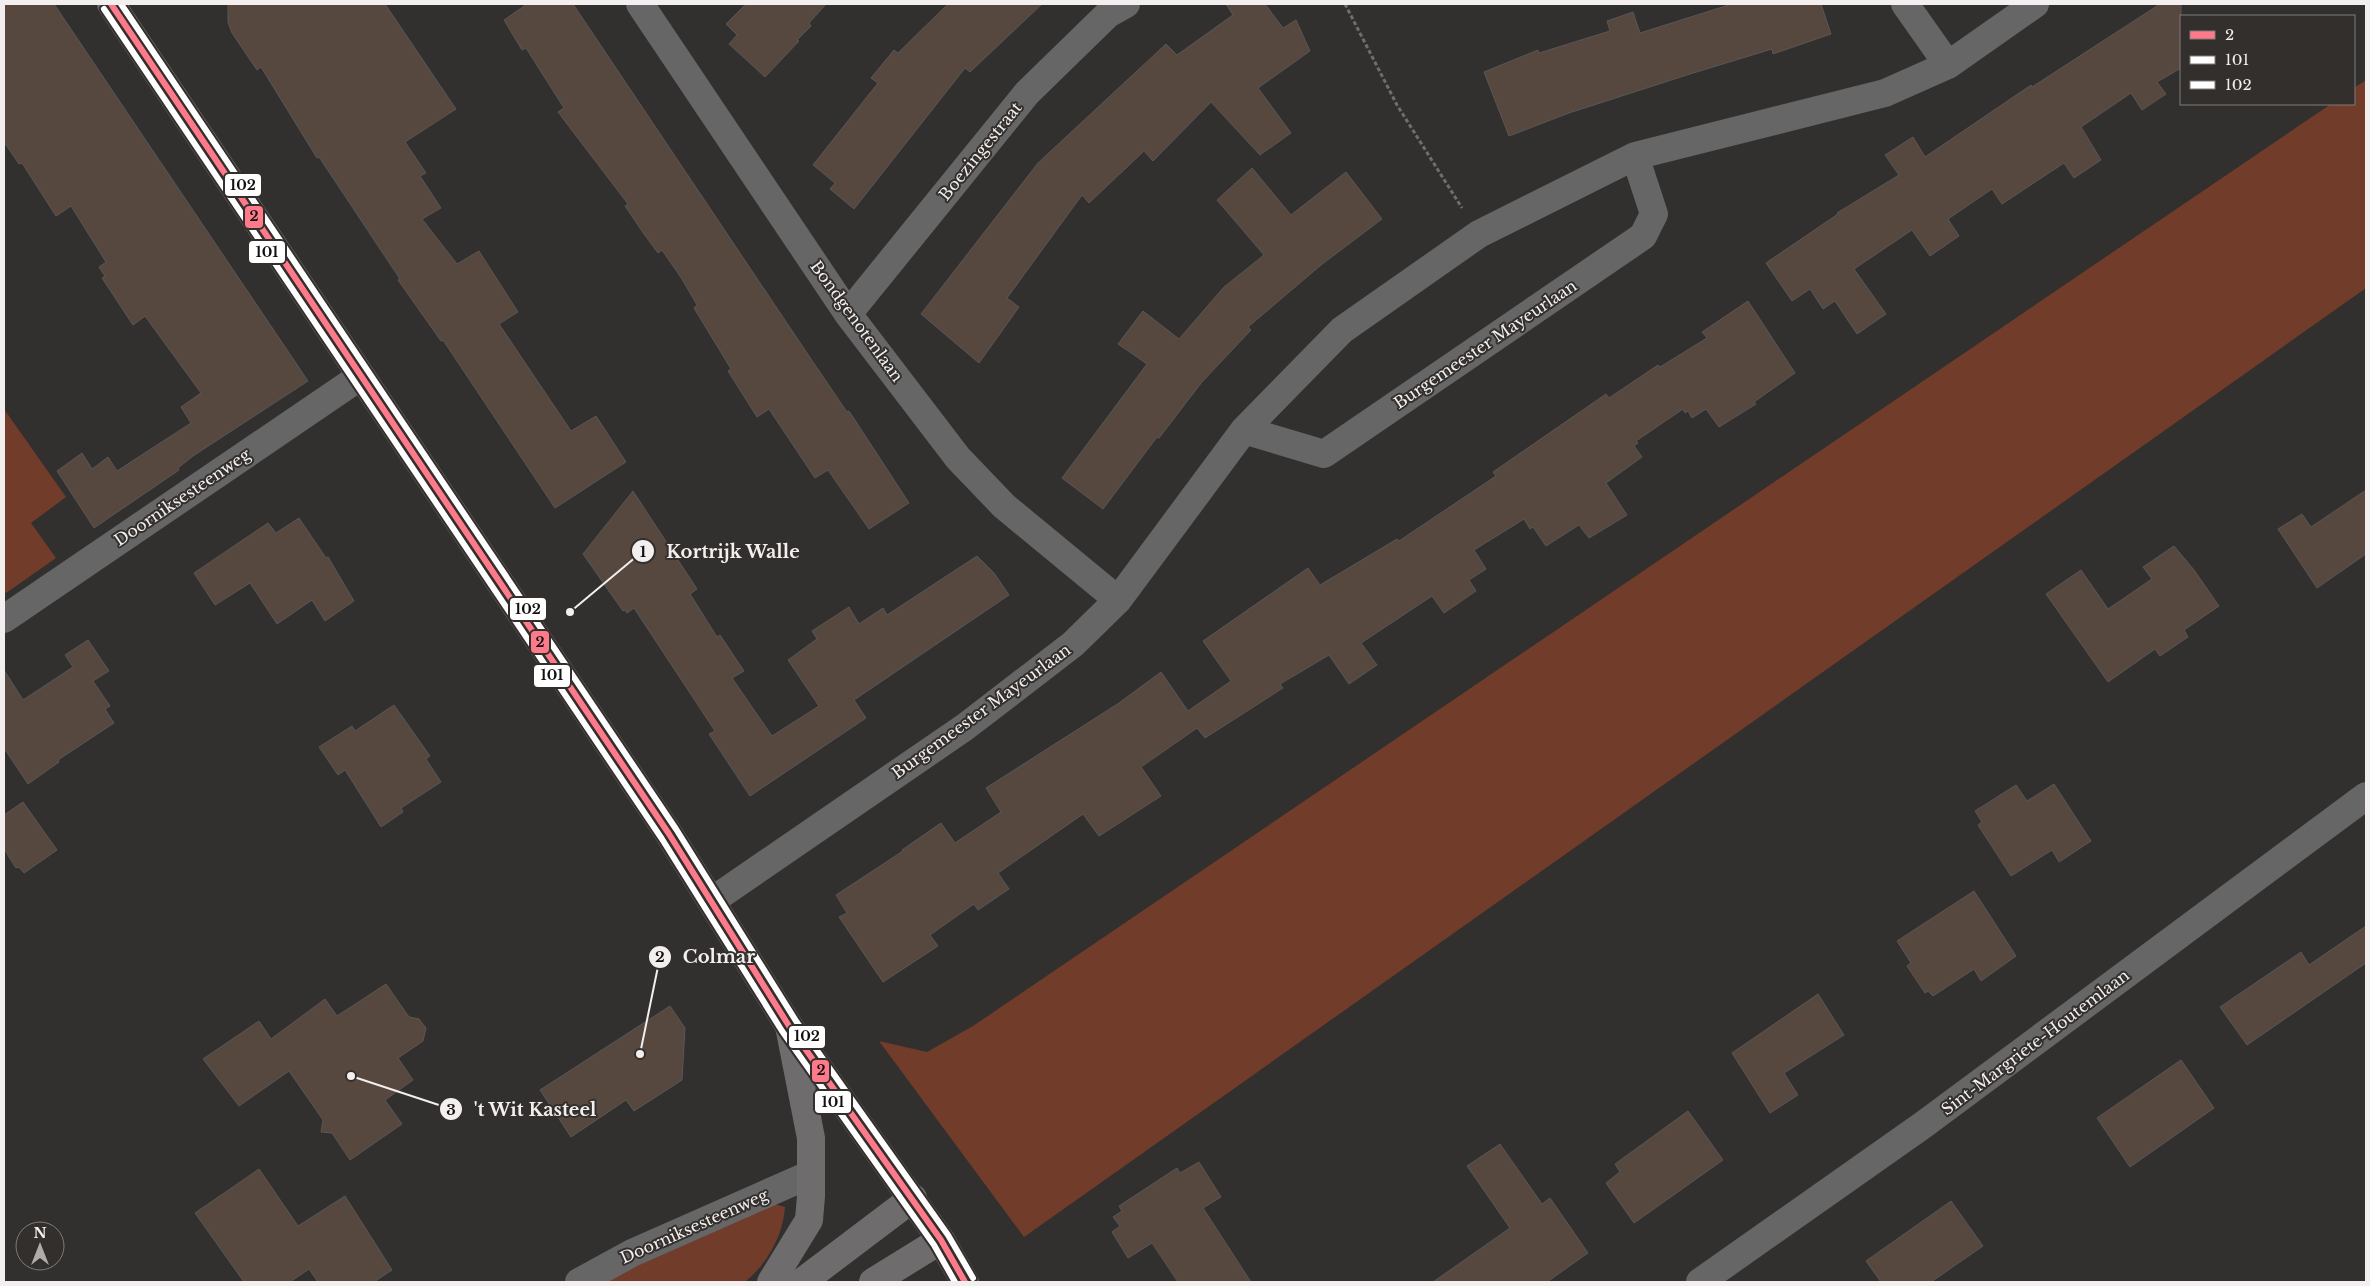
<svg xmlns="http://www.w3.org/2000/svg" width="2370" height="1286" font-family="'Libre Baskerville',serif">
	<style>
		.green { fill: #713c2a }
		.building { fill: #56473f; stroke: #595756 }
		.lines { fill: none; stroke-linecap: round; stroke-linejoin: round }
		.path { stroke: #6f6e6f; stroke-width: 3; stroke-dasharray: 4 2.5; stroke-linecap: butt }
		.minor { stroke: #666; stroke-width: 28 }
		.major { stroke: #686766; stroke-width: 28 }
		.highway { stroke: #6e6c6d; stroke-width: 28 }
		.bus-1-casing { stroke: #332f2d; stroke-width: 10 }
		.bus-2-casing { stroke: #332f2d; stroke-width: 10 }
		.bus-3-casing { stroke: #332f2d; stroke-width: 10 }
		.bus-1 { stroke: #fe7a8a; stroke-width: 6 }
		.bus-2 { stroke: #fff; stroke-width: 6 }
		.bus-3 { stroke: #fff; stroke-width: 6 }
		.labels { text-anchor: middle; stroke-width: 4; stroke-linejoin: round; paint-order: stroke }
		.street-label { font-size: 16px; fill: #f2efee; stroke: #332f2d }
		.leader { fill: none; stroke: #f2efee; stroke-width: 2 }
		.callout-dot { fill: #f2efee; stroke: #332f2d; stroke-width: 2 }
		.mark-label { font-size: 15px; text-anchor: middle; font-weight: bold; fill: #111 }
		.callout-label { font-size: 18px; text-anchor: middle; font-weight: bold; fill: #f2efee; stroke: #332f2d; stroke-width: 4; stroke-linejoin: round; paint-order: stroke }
		.line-badge { stroke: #332f2d; stroke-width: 2 }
		.pale-badge-label { font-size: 14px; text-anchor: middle; font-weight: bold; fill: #111 }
	</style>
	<rect width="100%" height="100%" fill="#32302e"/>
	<path class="green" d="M2366,80v208l-1342,949 -145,-196 48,11 46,-26 1358,-922h23v-16z
		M4,409l62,88 -35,26 25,35 -50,35 -2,-3z
		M774,1204l11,3c-2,29 -18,57 -40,75h-150z"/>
	<path class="building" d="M4,4h50l254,377 -115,75 -15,12 1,2 -85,58 -37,-57 25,-18 10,16 16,-12 9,14 74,-48 -10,-16 20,-14 -56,-77 -12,9 -31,-47 3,-2 -6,-9 7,-5 -35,-56 -15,10 -34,-53 -3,1 -15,-22z
		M228,4h157l71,105 -51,33 21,31 -6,3 21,32 -19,11 35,45 22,-13 39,61 -19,12 72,107 25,-15 30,46 -71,46 -112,-168 -2,1 -43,-61 2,-1 -81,-122 -2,1 -56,-91 -4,3 -25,-37 -4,-11z
		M527,4h46l238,355 36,53 2,-1 60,92 -40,26 -41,-59 -13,8 -46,-69 -12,8 -29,-46 3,-2 -37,-61 3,-3 -15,-26 -20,-29 -4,3 -14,-19 -19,-28 3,-2 -70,-92 6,-4 -38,-60 -4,2 -18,-30z
		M746,4h80l-17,19 2,3 -14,14 2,1 -34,36 -36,-33 8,-9 -11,-11z
		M948,4h94l-72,68 -5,-4 -111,141 -24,-20 5,-6 -22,-18 65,-82 -7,-5 23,-28 4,3z
		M1226,4h39l18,24 13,-8 14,31 -52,37 33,45 -31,22 -49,-53 -58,59 -9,-10 -55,52 -7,-8 -75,103 12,9 -40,56 -58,-49 117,-151 128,-119 11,11 56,-40z
		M1732,4h89l10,30 -58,20 -1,-5 -82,25 -121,39 -60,23 -25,-64 54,-22 1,3 71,-22 -3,-10 26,-9 7,21z
		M2160,4h21v64l-24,14 9,12 -24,16 -11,-17 -50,34 20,33 -27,18 -10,-15 -62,41 -10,-15 -44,30 11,17 -29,20 -18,-26 -58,39 32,45 -29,20 -22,-33 -12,8 -13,-20 -18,12 -26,-38 72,-49 -1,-1 62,-38 -14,-20 28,-18 12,20 106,-72 1,2z
		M1252,168l39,47 55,-43 36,47 -61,46 -73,62 3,3 -49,52 -43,56 -2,-1 -54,72 -41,-31 85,-114 -29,-20 25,-33 36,28 45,-52 40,-32 -47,-55z
		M1748,301l47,72 -41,29 2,2 -37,23 -13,-18 -14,9 -4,-7 -3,2 -2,-4 -47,32 2,2 -4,3 8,11 -36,26 21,32 -38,23 -10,-13 -33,21 -13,-19 -3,2 -6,-10 -50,31 12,19 -17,11 7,11 -32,22 -12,-17 -71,47 16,22 -28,19 -20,-29 -49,29 3,4 -78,50 -8,-10 -56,39 20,29 -62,40 -16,-22 -85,59 11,16 -31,21 -4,-6 -44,31 8,11 -55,36 -44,-65 8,-4 -11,-18 67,-44 -1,-1 39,-27 14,20 46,-31 -15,-24 133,-85 42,-31 27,39 43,-30 -28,-40 105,-73 12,17 77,-46 2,2 97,-65 -3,-4 113,-78 3,4 49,-33 2,2 47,-29 -5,-6z
		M2366,490v64l-49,34 -39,-59 24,-15 9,13z
		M633,491l64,98 -7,5 27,43 3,-2 24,36 -12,7 40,58 47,-30 -31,-46 29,-21 -5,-8 37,-24 10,17 24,-16 4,7 90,-59 17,17 15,22 -155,105 12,18 -116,78 -41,-62 6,-3 -81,-123 -7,5 -2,-3 -2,1 -40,-57z
		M299,518l27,40 2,-1 26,44 -29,20 -13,-21 -35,24 -27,-41 -35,22 -21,-32 74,-50 8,10z
		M2174,546l20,24 25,36 -35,24 4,7 -28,19 -5,-7 -47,33 -62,-88 35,-24 27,39 44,-30 -9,-12z
		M88,640l21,31 -16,10 17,25 -5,3 9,14 -56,37 1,2 -31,22 -24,-36v-78l19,30 50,-33 -8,-12z
		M394,705l36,51 -4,3 15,23 -40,26 2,4 -22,15 -36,-57 -7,5 -19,-28 33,-21 3,5z
		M2054,784l37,57 -32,21 -7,-12 -41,26 -33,-51 4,-3 -7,-11 41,-26 11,16z
		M23,802l34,48 -33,23 -5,-6 -3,1 -12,-19v-34z
		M1974,891l42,65 -35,25 -7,-12 -41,27 -5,-5 -3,2 -18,-27 4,-3 -14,-22z
		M2366,926v37l-119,82 -27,-38 81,-55 8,13z
		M386,984l23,33 10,2 7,9 -3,13 -25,17 15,22 -28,20 17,24 -52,36 -18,-27 -11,-1 2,-12 -34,-49 -50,35 -36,-47 56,-38 12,18 54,-40 12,17z
		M1818,994l26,41 -60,38 14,22 -28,18 -38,-60z
		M670,1006l15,22 -3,52 -48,31 -8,-11 -55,37 -31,-47z
		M2181,1060l33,48 -84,59 -33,-49z
		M1688,1111l35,49 -89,63 -28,-40 14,-11 -5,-8z
		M1500,1144l42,60 8,-6 38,55 -41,29h-114l77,-54 -43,-62z
		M1199,1162l22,35 -18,11 48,74h-73l-26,-39 -24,15 -16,-26 8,-6 -7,-9 9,-6 -3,-5 58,-38 3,5z
		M259,1169l39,57 47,-30 47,74 -18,12h-56l-9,-13 -19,13h-46l-49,-69z
		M1951,1201l32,45 -52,36h-50l-15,-21z"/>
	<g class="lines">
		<path class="path" d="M1345,4l52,101 65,103"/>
		<path class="minor" d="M640,4l208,310 110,144 46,48 114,94
			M1905,4l43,61
			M848,314l179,-221 81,-79 18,-10
			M1244,430l80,24 319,-218 11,-22 -19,-58
			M4,619l357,-243
			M713,900l252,-173 108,-83 45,-44 126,-170 98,-100 137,-96 156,-78 250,-63 63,-28 87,-61
			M579,1282l53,-29 179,-79
			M1700,1282l223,-157 443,-329"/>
		<path class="major" d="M111,4l558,830 120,192 152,214 24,42"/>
		<path class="highway" d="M771,1282l38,-62 2,-24v-58l-22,-112
			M802,1282l111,-84
			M873,1282l68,-42"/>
		<g class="bus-1-casing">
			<path id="bus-1" d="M111,4l558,830 120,192 152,214 24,42"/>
		</g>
		<g class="bus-2-casing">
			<path id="bus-2" d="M104,9l558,830 120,192 152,214 21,37"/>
		</g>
		<g class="bus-3-casing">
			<path id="bus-3" d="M121,4l555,825 120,192 152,214 25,43"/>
		</g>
		<use href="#bus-1" class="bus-1"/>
		<use href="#bus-2" class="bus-2"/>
		<use href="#bus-3" class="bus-3"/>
	</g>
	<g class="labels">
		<g class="street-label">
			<text transform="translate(980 151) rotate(-51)" y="6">Boezingestraat</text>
			<text transform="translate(857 321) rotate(54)" y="6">Bondgenotenlaan</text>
			<text transform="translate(1485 344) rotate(-34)" y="6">Burgemeester Mayeurlaan</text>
			<text transform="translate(182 497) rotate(-34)" y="6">Doorniksesteenweg</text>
			<text transform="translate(981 711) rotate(-36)" y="6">Burgemeester Mayeurlaan</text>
			<text transform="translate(2035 1042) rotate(-37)" y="6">Sint-Margriete-Houtemlaan</text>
			<text transform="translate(694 1226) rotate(-24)" y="6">Doorniksesteenweg</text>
		</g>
	</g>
	<path class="leader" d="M570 612L643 551M640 1054L660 957M351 1076L451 1109"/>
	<g class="callout-dot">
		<circle cx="570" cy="612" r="5"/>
		<circle cx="640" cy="1054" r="5"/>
		<circle cx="351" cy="1076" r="5"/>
		<circle cx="643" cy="551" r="12"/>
		<circle cx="660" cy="957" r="12"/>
		<circle cx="451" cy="1109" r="12"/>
	</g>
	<g class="mark-label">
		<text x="643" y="557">1</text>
		<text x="660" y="962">2</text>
		<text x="451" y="1115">3</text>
	</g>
	<g class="callout-label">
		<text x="733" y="558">Kortrijk Walle</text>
		<text x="719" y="963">Colmar</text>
		<text x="535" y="1116">'t Wit Kasteel</text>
	</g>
	<g class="line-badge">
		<rect x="224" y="173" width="38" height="24" rx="5" fill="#fff"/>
		<rect x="244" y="205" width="20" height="24" rx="5" fill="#fe7a8a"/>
		<rect x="248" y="240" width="38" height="24" rx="5" fill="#fff"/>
		<rect x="509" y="597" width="38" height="24" rx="5" fill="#fff"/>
		<rect x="530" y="630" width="20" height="24" rx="5" fill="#fe7a8a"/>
		<rect x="533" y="664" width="38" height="24" rx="5" fill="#fff"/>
		<rect x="788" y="1025" width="38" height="24" rx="5" fill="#fff"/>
		<rect x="811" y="1059" width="19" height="24" rx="5" fill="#fe7a8a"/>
		<rect x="814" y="1090" width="38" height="24" rx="5" fill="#fff"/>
	</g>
	<g class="pale-badge-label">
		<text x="243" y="190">102</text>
		<text x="254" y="221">2</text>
		<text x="267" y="257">101</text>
		<text x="528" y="614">102</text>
		<text x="540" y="647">2</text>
		<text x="552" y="680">101</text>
		<text x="807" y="1041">102</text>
		<text x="821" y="1075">2</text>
		<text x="833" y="1107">101</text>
	</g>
	<rect width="2370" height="1286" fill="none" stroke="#f2efee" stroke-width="10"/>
	<rect x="2180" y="15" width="175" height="90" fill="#332f2d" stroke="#7f7c7a"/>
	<rect x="2190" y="31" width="25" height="8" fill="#fe7a8a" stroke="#7f7c7a"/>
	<text x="2225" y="40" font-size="15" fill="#f2efee">2</text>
	<rect x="2190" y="56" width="25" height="8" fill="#ffffff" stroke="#7f7c7a"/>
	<text x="2225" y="65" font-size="15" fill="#f2efee">101</text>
	<rect x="2190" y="81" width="25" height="8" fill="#ffffff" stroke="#7f7c7a"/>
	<text x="2225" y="90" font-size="15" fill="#f2efee">102</text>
	<g transform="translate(40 1246)"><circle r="24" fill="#332f2d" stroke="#7f7c7a"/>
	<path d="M0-4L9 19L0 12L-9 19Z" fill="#afacab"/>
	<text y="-8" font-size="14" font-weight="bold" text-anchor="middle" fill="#f2efee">N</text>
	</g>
</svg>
